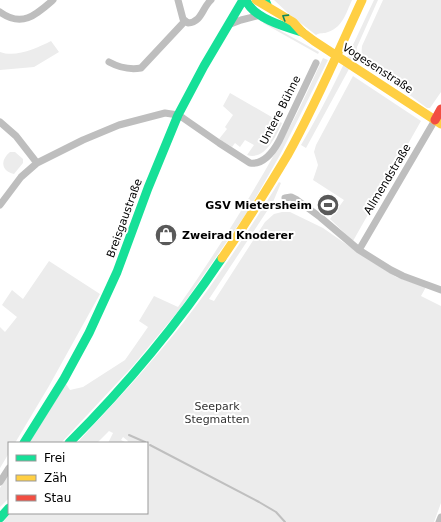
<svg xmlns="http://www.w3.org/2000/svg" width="441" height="522" font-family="'DejaVu Sans',sans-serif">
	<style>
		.green { fill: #ececec }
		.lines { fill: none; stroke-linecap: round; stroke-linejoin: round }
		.stream { stroke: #bfbfbf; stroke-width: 2 }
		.street { stroke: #bebebe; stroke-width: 7 }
		.fast { stroke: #16e098; stroke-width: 9 }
		.slow { stroke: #ffcf43; stroke-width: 9 }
		.jam { stroke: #f24e42; stroke-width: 9 }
		.oneway { stroke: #0d865b }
		.labels { text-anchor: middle; stroke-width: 4; stroke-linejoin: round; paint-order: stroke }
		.street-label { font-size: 11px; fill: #000; stroke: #fff }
		.poi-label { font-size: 11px; font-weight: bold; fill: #000; stroke: #fff; text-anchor: end }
		.park-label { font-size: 11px; fill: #333; stroke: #fff }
	</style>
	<rect width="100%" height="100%" fill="#fff"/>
	<path class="green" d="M274,0h78c-6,13 -9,27 -24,32 -4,2 -7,0 -12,3l-27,-21z
		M374,0h4l-21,47 -1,6 -7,16 -43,79 -5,-3c28,-47 50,-96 73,-145z
		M383,0h58v92l-11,16h-3l-66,-49 1,-13z
		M265,19l16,12 38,21 -1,2 -55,-31z
		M51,41l8,11 -25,15 -34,3v-18c16,6 37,-4 51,-11z
		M323,58l5,2 -48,95 -32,56 -68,98 -48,58 -71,76h-32l37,-59 4,6 13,-3 42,-27 23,-33 -9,-6 15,-25 24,11c42,-60 80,-122 115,-186 11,-21 20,-42 30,-63z
		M353,76l68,45 -68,120 -23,-22 14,-19 -31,-20 5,-15 -4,-13 2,-7z
		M230,93l52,30c-6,13 -17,38 -35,32l7,-10 -9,-5 -5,7 -5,-4 -3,4 -13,-8 8,-10 -2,-2 8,-12 -10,-9z
		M10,152h5l8,7v4l-9,11c-13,-3 -14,-14 -4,-22z
		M279,182l2,1 -8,19 -64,97 5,2 51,-79 9,-8 8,-2h8l33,16 43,30 30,19 30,10 -5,9 20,10v197l-7,19h-431l8,-9h136v-70h-20l1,-2 -5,-4 -2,3 6,3h-19l5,-10 -4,-2 -12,12h-20c36,-39 73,-78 106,-120 35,-45 66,-93 96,-141z
		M49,261l51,33 -51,92 -34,57h-6v10l-9,15v-141l5,5 12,-15 -15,-12 10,-15 11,9z
		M9,475v23l-9,9v-19z"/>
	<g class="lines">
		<path class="stream" d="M129,435l16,7
			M150,445l109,57 17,10 9,10"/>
		<path class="street" d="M178,0l5,19 5,4c14,-1 14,-15 23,-23
			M0,12c22,16 36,3 53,-12
			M228,25l13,-5 20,-5
			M109,62c11,6 20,8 32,6l44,-47
			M0,122l16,14 21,27
			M285,198l6,-1 6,3 23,17 39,33 32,20 12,6 38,14
			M0,205l21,-28 16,-14 46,-23 36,-15 46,-12 13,2 5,3 36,25 31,20c14,2 23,-11 29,-22l37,-78
			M359,250l76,-130
			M0,482l9,-14
			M439,522l2,-5"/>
		<path class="fast" d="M246,0c7,18 39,27 56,32
			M265,0l2,5
			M24,443l40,-64 25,-46 28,-61 31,-84 30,-73 26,-49 39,-66
			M69,443c57,-57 108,-118 153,-185
			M0,518l9,-10"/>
		<path class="slow" d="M256,0l37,22 9,10 12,9 127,83
			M222,258c23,-33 44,-67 65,-102 28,-50 51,-104 75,-156"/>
		<path class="jam" d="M435,120l6,-11"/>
	</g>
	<defs><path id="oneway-chevron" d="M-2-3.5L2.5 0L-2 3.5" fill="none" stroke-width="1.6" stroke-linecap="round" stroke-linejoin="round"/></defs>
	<use class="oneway" href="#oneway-chevron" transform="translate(285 17) rotate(-148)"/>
	<defs>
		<g id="stadium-disc" transform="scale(1.15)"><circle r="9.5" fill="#595959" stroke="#fff"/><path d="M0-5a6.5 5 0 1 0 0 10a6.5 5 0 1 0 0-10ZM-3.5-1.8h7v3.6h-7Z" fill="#fff"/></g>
		<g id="shop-disc" transform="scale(1.15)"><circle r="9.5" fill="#595959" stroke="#fff"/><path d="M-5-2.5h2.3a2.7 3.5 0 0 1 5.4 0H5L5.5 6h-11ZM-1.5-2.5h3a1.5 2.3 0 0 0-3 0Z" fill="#fff"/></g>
	</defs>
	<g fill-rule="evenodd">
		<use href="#stadium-disc" x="328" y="205"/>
		<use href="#shop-disc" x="166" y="235"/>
	</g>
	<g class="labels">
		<g class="street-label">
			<text transform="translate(378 68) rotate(33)" y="4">Vogesenstraße</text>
			<text transform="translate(280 110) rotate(-63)" y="4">Untere Bühne</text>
			<text transform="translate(387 179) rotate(-59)" y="4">Allmendstraße</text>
			<text transform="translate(124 218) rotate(-70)" y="4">Breisgaustraße</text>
		</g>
		<g class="poi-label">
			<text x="312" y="209">GSV Mietersheim</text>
			<text x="182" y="239" text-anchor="start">Zweirad Knoderer</text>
		</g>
		<g class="park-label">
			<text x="217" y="410">Seepark<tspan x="217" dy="13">Stegmatten</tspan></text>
		</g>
	</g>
	<rect x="8" y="442" width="140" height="72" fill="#ffffff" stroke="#999999"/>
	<rect x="16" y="455" width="20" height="6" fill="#16e098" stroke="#999999"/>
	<text x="44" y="462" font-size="12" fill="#000000">Frei</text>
	<rect x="16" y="475" width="20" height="6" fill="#ffcf43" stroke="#999999"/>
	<text x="44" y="482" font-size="12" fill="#000000">Zäh</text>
	<rect x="16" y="495" width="20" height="6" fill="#f24e42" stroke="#999999"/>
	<text x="44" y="502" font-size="12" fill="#000000">Stau</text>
</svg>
